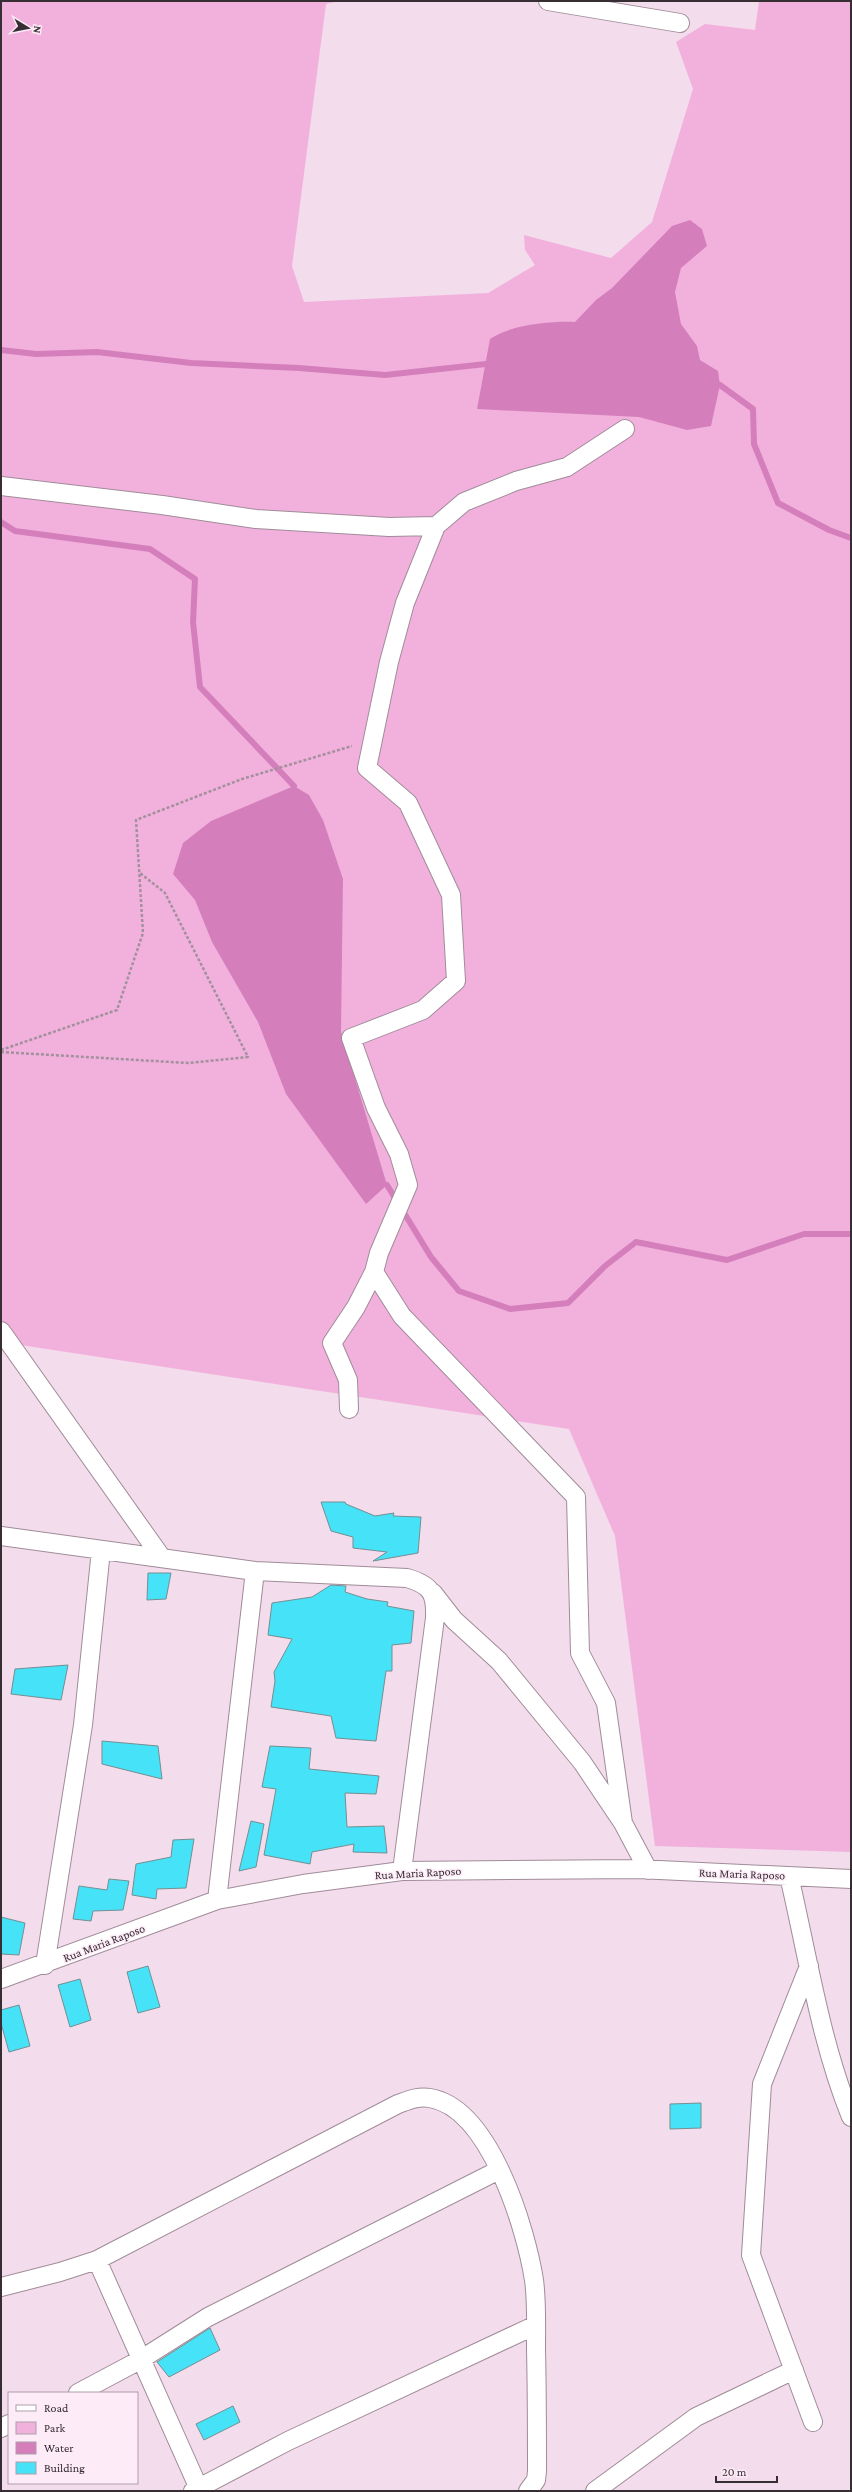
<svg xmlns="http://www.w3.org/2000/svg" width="852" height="2492" font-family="'Crimson Pro',serif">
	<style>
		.green { fill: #f2b1dd }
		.water { fill: #d47fbb }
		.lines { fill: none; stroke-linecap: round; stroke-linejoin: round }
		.stream { stroke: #d47fbb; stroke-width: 6 }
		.building { fill: #46e2f7; stroke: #748f93 }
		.street-casing { stroke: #a08c99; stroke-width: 20 }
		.path { stroke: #a2919c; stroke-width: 2.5; stroke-dasharray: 3 2; stroke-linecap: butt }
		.street { stroke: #fff; stroke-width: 18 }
		.labels { text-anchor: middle; stroke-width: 3; stroke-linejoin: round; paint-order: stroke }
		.street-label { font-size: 12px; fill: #362e33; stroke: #fdebf7 }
	</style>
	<rect width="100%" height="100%" fill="#f3dceb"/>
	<path class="green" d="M1,1h338l-13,3 -34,262 12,36 184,-9 47,-28 -10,-15 -1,-15 87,23 41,-36 41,-133 -17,-47 29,-18 50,6 4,-29h92v1851l-196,-6 -40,-310 -46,-107 -568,-87z"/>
	<path class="water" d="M690,220l12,9 5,17 -26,22 -6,24 6,32 16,22 3,14 18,11 2,14 -9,41 -24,4 -48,-13 -162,-8 13,-70c19,-14 61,-18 85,-17l21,-22 16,-12 60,-62z
		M294,786l15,9 14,25 20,59 -2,153 46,153 -21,19 -80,-110 -28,-72 -46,-80 -17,-42 -22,-26 10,-31 28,-22z"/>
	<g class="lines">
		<path class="stream" d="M1,350l35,4 61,-2 94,11 108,5 86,7 101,-11
			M720,385l33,24 1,35 24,59 51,27 22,8
			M1,522l14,9 135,18 45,30 -2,43 7,65 94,99
			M387,1185l44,72 28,34 51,18 58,-6 37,-37 31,-24 91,18 77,-26h47"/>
	</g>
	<path class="building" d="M321,1502h24l1,2 29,12 19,-3 -1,3 28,1 -3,36 -45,8 14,-9 -34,-4v-11l-22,-6z
		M148,1573h23l-5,26 -19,1z
		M331,1585l15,1 -1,6 22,7 21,3 -1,4 27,5 -3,32 -19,2v26h-6l-10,70 -40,-3 -5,-22 -60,-9 4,-26 -1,-9 18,-33 -24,-4 4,-32 40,-6z
		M68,1665l-7,35 -50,-6 4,-25z
		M102,1741l56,5 4,33 -60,-15z
		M270,1746l41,2 -2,21 70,7 -3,18 -31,-1 2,34 37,-1 3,27 -34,-1 1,-8 -42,8 -2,12 -46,-9 12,-66 -14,-2z
		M251,1821l13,3 -8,43 -17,4z
		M194,1839l-8,49 -29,1 -1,10 -24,-4 4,-31 35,-7 2,-17z
		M109,1879l20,2 -6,29 -30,1 -2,10 -18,-2 6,-33 28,4z
		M1,1917l24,6 -6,32 -18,-1z
		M148,1966l12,41 -22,6 -11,-41z
		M80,1979l11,41 -21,7 -12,-42z
		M19,2005l11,41 -21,6 -8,-29v-13z
		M701,2103v25l-31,1v-25z
		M210,2328l10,22 -51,27 -12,-15z
		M233,2406l7,16 -36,18 -8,-16z"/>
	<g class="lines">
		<g class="street-casing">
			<path id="street" d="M548,1l132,22
				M1,486l161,19 94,14 133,8 47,-1
				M1,1331l161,227
				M349,1409l-1,-29 -16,-37 24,-36 18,-35
				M1,1536l254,35 152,7c24,7 29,15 28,40l-33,253
				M433,1593l21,27 45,41 83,101 41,61 25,47
				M623,1823l-17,-120 -26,-50 -4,-156 -174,-181 -28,-44 5,-19 29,-68 -9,-31 -23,-46 -25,-70 72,-28 33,-29 -5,-86 -43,-92 -41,-35 22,-106 16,-59 31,-77 28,-24 52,-21 51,-14 58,-38
				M789,1876c19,81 31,164 62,241
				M217,1900l38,-329
				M45,1965l38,-240 18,-175
				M809,1966l-47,118 -11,171 62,167
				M1,1979l216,-79 86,-16 99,-13 236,-2 213,10
				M97,2260l103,231
				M1,2287l59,-15 37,-12 301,-156c11,-4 20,-8 32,-6 60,10 96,131 104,182 3,22 2,47 2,70 1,40 1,81 1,121l-1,9 -8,11
				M78,2393l62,-33 68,-43 291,-147
				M1,2428l8,-4
				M193,2491l95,-50 248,-116
				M595,2491l101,-74 98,-47"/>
		</g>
		<path class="path" d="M1,1050l116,-40 26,-77 -7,-113 106,-41 110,-33
			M1,1052l187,11 60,-6 -83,-164 -25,-20"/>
		<use href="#street" class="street"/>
	</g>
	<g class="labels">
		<g class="street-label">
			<text transform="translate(418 1873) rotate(-3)" y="4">Rua Maria Raposo</text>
			<text transform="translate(742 1874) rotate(2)" y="4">Rua Maria Raposo</text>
			<text transform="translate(104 1943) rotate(-21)" y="4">Rua Maria Raposo</text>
		</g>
	</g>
	<rect width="852" height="2492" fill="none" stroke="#362e33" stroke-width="4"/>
	<rect x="8" y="2392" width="130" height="92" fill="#fdebf7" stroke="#ad9fa9"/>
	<rect x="16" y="2405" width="20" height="6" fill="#ffffff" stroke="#ad9fa9"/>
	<text x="44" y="2412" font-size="12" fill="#362e33">Road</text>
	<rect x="16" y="2422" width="20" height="12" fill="#f2b1dd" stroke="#ad9fa9"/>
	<text x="44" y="2432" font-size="12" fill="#362e33">Park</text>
	<rect x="16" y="2442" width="20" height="12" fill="#d47fbb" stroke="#ad9fa9"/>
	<text x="44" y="2452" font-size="12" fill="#362e33">Water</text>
	<rect x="16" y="2462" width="20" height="12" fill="#46e2f7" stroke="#ad9fa9"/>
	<text x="44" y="2472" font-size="12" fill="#362e33">Building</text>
	<g transform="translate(28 28) rotate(100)" stroke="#fdebf7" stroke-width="3" paint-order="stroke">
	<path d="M0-3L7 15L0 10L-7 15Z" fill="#362e33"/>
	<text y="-6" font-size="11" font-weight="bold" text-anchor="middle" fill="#362e33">N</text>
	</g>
	<path d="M716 2476v6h61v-6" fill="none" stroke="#362e33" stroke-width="2"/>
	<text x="722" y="2476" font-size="12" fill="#362e33" stroke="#fdebf7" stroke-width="3" paint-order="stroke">20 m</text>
</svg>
